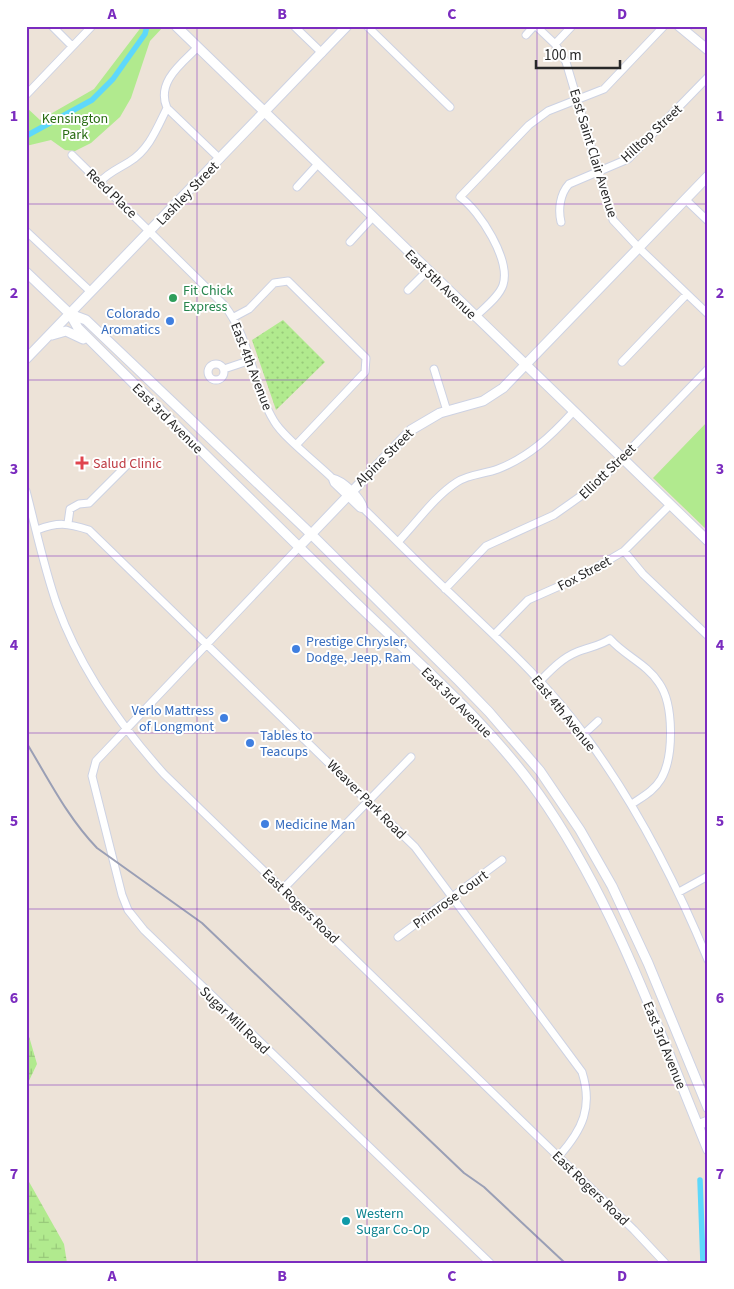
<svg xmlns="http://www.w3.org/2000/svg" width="734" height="1289" font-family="'Source Sans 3',sans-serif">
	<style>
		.grass { fill: url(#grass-dots) }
		.wetland { fill: url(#wetland-marsh) }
		.park { fill: #b1ea8e }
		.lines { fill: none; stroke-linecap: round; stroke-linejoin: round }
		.canal { stroke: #5ed8fb; stroke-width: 5.5 }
		.street-casing { stroke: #cdd2e3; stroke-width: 9 }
		.secondary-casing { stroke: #cdd2e3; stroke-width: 11 }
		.street { stroke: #fff; stroke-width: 7 }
		.secondary { stroke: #fff; stroke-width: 9 }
		.rail { stroke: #9a9fb5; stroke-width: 2 }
		.grid { fill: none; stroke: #7b2cbf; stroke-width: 1; stroke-opacity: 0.55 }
		.leisure-dot { fill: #2e9e5b; stroke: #fff; stroke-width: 2 }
		.shop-dot { fill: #3f7fe0; stroke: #fff; stroke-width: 2 }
		.health-dot { fill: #e0444e; stroke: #fff; stroke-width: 2 }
		.culture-dot { fill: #0f9aa8; stroke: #fff; stroke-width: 2 }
		.labels { text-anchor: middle; stroke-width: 4; stroke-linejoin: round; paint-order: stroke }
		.park-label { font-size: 14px; fill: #286c12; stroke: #fff }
		.street-label { font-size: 14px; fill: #282828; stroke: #fff }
		.leisure-label { font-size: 14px; fill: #27864d; stroke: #fff; text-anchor: start }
		.shop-label { font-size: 14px; fill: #366cbe; stroke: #fff; text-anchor: start }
		.health-label { font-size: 14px; fill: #be3a42; stroke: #fff; text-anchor: start }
		.culture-label { font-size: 14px; fill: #0d838f; stroke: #fff; text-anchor: start }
		.neatline { fill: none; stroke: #7b2cbf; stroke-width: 2 }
		.grid-label { font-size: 16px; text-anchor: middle; font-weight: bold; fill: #7b2cbf }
	</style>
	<defs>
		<pattern id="grass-dots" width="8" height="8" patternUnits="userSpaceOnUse" patternTransform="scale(1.25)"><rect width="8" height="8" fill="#b1ea8e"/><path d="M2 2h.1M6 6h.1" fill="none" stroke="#98c97a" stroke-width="1.8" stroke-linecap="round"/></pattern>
		<pattern id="wetland-marsh" width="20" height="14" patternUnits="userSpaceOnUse" patternTransform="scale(1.25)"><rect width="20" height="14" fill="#b1ea8e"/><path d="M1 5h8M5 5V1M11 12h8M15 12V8" fill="none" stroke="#98c97a"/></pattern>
	</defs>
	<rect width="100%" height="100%" fill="#ede3d8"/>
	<path class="grass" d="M283,320l42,42 -49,48 -24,-70z"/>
	<path class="wetland" d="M26,1026l11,38 -11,23z
		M26,1151l2,29 36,64 3,19h-41z"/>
	<path class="park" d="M142,26h22l-14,15 -19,57 -11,19 -29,26 -16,8 -10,-1 -14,-10 -25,6v-27l2,-2 -2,-10 14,13 54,-31z
		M708,421v110l-55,-53z"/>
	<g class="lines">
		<path class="canal" d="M26,136l66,-36 21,-21 32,-45 2,-8
			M700,1180l3,83"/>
		<g class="street-casing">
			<path id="street" d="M52,26l20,20
				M294,26l28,27
				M367,26l83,81
				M536,26l19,18 11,18 47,158 26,28 69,66
				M526,35l8,-9
				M555,44l17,-18
				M26,95l66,-69
				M167,108l53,51
				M72,155l152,150c27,34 28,80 50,116 9,16 44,43 58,57 11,2 30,20 32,31
				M100,182c9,-10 18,-13 29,-20 20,-12 28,-34 38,-54 -11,-26 14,-44 31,-61
				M297,187l20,-22
				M685,199l23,22
				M561,222c-3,-13 -1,-28 8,-38l59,-25 80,-82
				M26,231l65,61
				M350,242l22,-24
				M408,290l19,-19
				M234,317l15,-8 25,-26 14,-2 78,77 -1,14 -68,72
				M475,317c9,-9 24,-20 28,-32 8,-25 -23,-74 -43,-88l69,-72 19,-14 56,-22 60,-63
				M622,362l65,-68
				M208 372a8 8 0 1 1 16 0a8 8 0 1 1-16 0Z
				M224,369l27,-9
				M434,369l13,42
				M332,478l2,5 26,25 4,1c29,28 57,57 87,85 46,44 95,88 133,140 52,70 91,146 124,226
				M26,491c10,38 18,77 31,114 23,64 62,119 107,169l470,456 31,33
				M68,523l2,-14 9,-5 10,-1 38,-38
				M37,530c21,-8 30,-7 52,0l326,317 167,225c11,35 1,57 -23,84
				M398,542c19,-20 37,-46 59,-60 12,-8 28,-8 41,-13 31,-12 53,-33 75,-57
				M299,547l-203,214 -4,15 30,119 6,15 16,20 346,333
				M624,551l19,23 65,62
				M445,589l41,-43 68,-31 41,-29 113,-117
				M494,635l34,-35 52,-23 44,-26 46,-46
				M540,681c11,-11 22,-23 37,-29 12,-5 23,-6 33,-13 15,17 37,25 49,44 15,21 15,74 2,96 -7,12 -19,18 -29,25
				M584,734l14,-13
				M283,889l128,-132
				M679,892l29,-16
				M398,937l104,-77"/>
		</g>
		<g class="secondary-casing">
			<path id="secondary" d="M176,26l532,515
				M679,26l29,24
				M26,272l44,42 8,14c91,91 182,181 274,271 68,66 142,128 195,207 71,106 112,226 161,344
				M70,314l16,6 225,214 147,146 31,32 51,59 40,59 32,56 36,77 60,145
				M52,335l14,-4 17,8
				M26,359l321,-333
				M299,547l112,-117 29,-17 43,-12 20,-13 205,-212
				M698,1125l10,-4"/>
		</g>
		<use href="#street" class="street"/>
		<use href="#secondary" class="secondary"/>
		<path class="rail" d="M26,742c22,36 41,75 71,106l105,75 262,250 20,14 81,76"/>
	</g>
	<path class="grid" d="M197,26v1237M367,26v1237M537,26v1237M26,204h682M26,380h682M26,556h682M26,733h682M26,909h682M26,1085h682"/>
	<circle class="leisure-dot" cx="173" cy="298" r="5"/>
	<g class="shop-dot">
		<circle cx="170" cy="321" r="5"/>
		<circle cx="296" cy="649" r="5"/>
		<circle cx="224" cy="718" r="5"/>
		<circle cx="250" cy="743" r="5"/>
		<circle cx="265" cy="824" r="5"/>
	</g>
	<path class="health-dot" d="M79.5 455.5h5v5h5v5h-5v5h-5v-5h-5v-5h5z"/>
	<circle class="culture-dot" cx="346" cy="1221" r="5"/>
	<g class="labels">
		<g class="park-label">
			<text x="75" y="123">Kensington<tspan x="75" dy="16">Park</tspan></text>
		</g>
		<g class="street-label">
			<text transform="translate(651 133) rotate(-43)" y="5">Hilltop Street</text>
			<text transform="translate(594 153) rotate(73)" y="5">East Saint Clair Avenue</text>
			<text transform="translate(112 193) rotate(44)" y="5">Reed Place</text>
			<text transform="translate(187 193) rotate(-46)" y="5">Lashley Street</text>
			<text transform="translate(441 284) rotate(44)" y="5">East 5th Avenue</text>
			<text transform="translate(252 366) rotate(69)" y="5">East 4th Avenue</text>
			<text transform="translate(168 418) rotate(45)" y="5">East 3rd Avenue</text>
			<text transform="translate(384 457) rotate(-45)" y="5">Alpine Street</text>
			<text transform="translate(607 471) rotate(-44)" y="5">Elliott Street</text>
			<text transform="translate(584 573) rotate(-28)" y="5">Fox Street</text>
			<text transform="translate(457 702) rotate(45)" y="5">East 3rd Avenue</text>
			<text transform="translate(564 713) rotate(51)" y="5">East 4th Avenue</text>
			<text transform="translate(367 799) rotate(45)" y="5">Weaver Park Road</text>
			<text transform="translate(450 899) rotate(-36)" y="5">Primrose Court</text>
			<text transform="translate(301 906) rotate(44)" y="5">East Rogers Road</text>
			<text transform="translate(235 1020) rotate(44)" y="5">Sugar Mill Road</text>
			<text transform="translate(665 1045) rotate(68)" y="5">East 3rd Avenue</text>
			<text transform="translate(591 1188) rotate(44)" y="5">East Rogers Road</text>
		</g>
		<g class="leisure-label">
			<text x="183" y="295">Fit Chick<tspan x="183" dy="16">Express</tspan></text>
		</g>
		<g class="shop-label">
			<text x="160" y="318" text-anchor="end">Colorado<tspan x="160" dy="16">Aromatics</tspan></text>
			<text x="306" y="646">Prestige Chrysler,<tspan x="306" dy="16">Dodge, Jeep, Ram</tspan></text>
			<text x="214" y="715" text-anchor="end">Verlo Mattress<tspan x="214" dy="16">of Longmont</tspan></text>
			<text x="260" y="740">Tables to<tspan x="260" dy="16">Teacups</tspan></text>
			<text x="275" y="829">Medicine Man</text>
		</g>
		<g class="health-label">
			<text x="93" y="468">Salud Clinic</text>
		</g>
		<g class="culture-label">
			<text x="356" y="1218">Western<tspan x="356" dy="16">Sugar Co-Op</tspan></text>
		</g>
	</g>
	<rect width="734" height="1289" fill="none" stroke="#ffffff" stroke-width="55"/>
	<path d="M536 60v8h84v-8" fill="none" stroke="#282828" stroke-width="2.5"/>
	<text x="544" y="60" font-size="15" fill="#282828" stroke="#ffffff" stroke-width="4" paint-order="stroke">100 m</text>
	<rect x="28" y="28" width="678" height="1234" class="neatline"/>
	<g class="grid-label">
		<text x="112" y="19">A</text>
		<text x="282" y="19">B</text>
		<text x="452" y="19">C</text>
		<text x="622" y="19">D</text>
		<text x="14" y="121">1</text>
		<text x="720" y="121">1</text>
		<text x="14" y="298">2</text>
		<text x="720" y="298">2</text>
		<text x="14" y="474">3</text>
		<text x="720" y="474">3</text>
		<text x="14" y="650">4</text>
		<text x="720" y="650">4</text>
		<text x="14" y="826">5</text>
		<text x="720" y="826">5</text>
		<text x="14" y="1003">6</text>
		<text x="720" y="1003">6</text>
		<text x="14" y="1179">7</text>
		<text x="720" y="1179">7</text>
		<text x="112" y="1281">A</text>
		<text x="282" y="1281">B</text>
		<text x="452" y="1281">C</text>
		<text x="622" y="1281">D</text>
	</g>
</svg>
